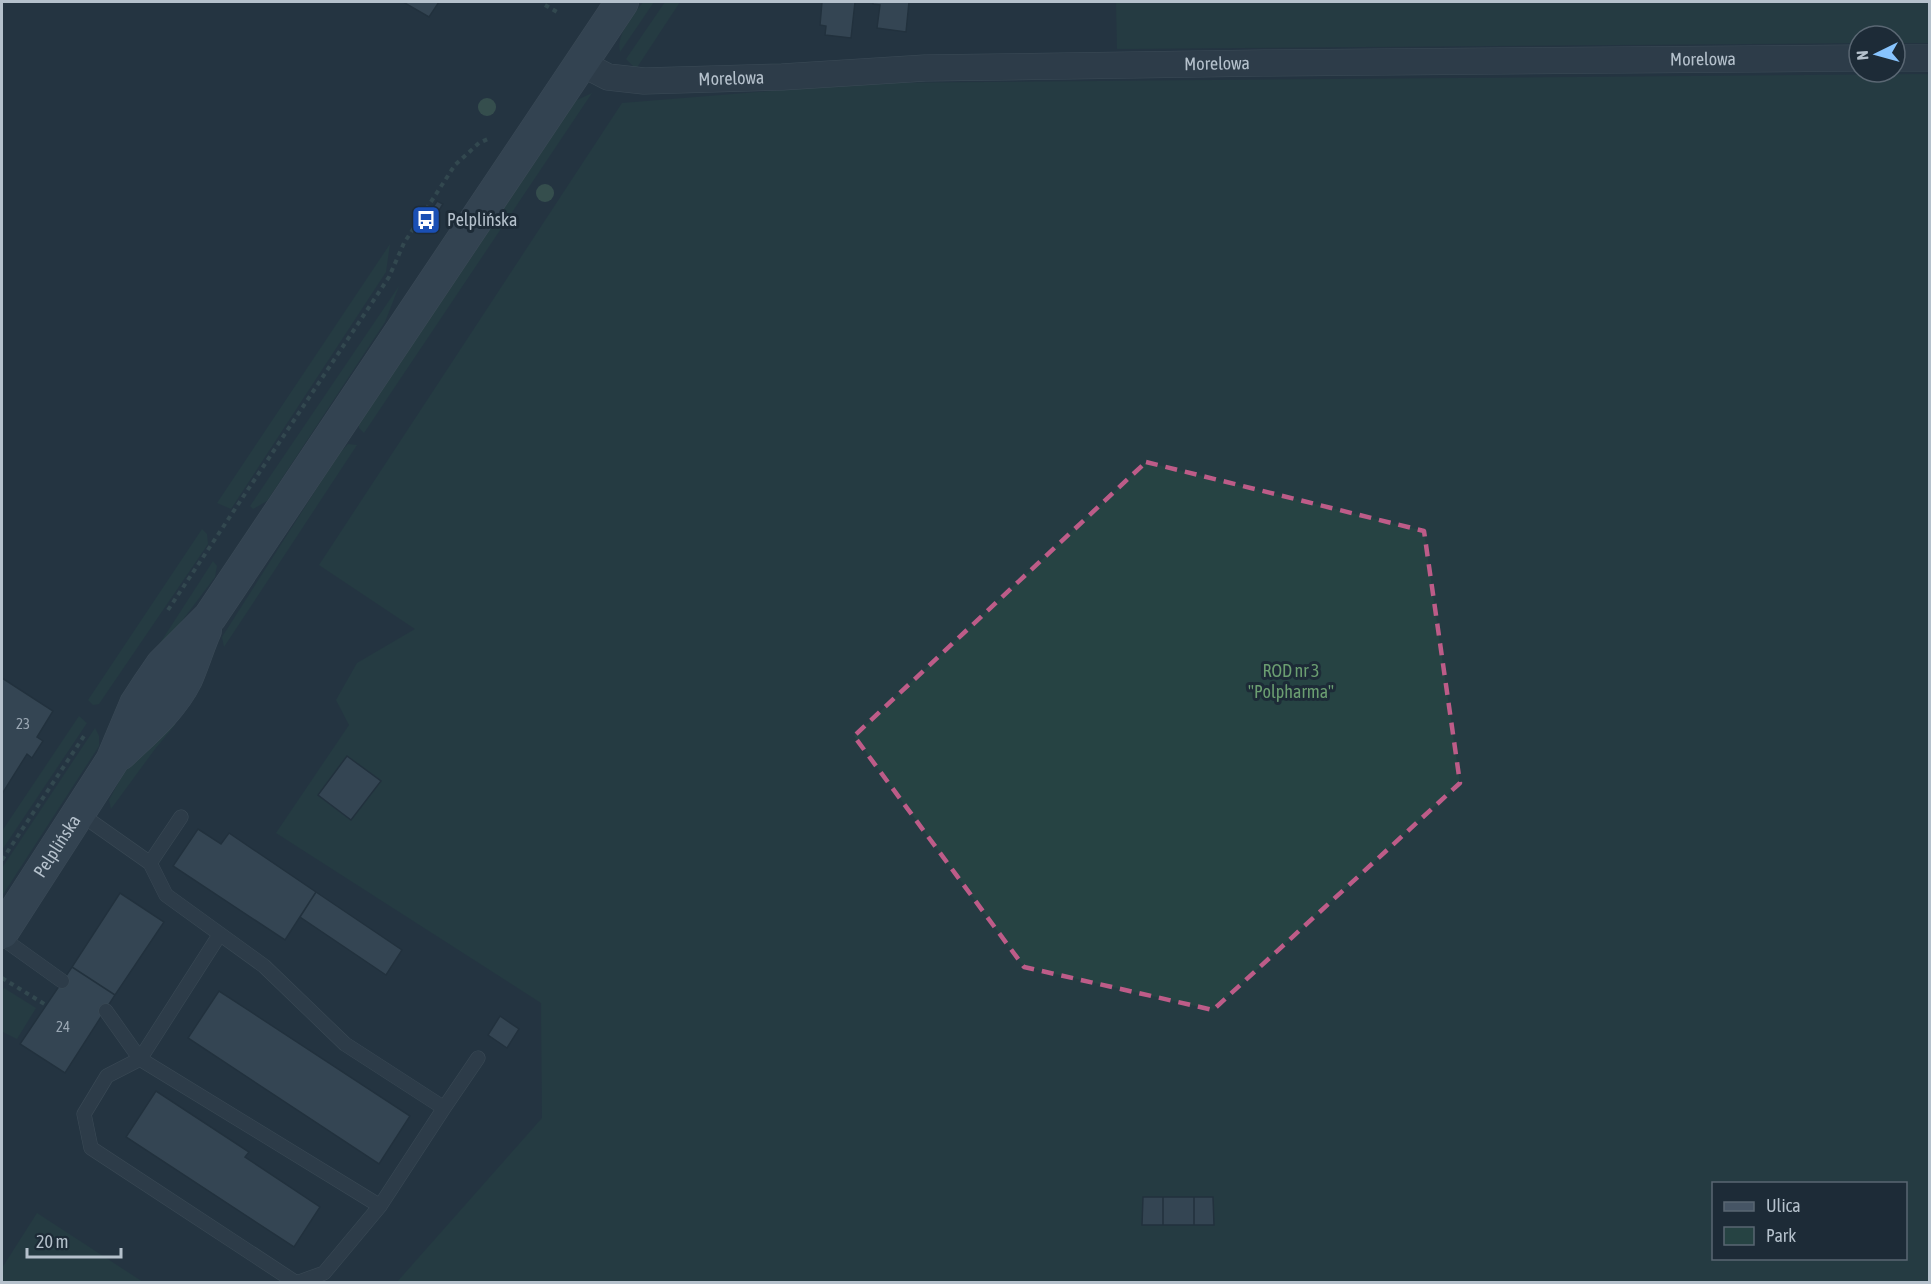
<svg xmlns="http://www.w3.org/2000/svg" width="1931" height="1284" font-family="'Asap Condensed',sans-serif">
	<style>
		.green { fill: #264343; fill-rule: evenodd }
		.building { fill: #485a68; stroke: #1f2d39; stroke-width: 1.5 }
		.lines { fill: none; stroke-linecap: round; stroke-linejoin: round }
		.service-casing { stroke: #56646f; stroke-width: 15 }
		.minor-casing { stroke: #56646f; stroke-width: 27 }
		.secondary-casing { stroke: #56646f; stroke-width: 34 }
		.path { stroke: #445f5f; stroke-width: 4; stroke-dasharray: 4.5 4.5; stroke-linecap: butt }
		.service { stroke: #394652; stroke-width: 14 }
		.minor { stroke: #394652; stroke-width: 26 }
		.secondary { stroke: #465565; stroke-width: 33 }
		.tree { fill: #4b6e5c }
		.marked { fill: none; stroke: #bd5c88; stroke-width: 4.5; stroke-dasharray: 12 8; stroke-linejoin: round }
		.labels { text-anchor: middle; stroke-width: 6; stroke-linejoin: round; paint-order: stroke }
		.number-label { font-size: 15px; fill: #9aa7b3 }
		.street-label { font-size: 18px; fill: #b5c1cc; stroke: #1d2b37 }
		.poi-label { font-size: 18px; fill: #b5c1cc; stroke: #1d2b37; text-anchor: start }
		.park-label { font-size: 18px; fill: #6b9e71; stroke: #1d2b37 }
	</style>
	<rect width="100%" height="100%" fill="#243442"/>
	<path class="green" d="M643,2h11l-34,50c-4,-18 13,-36 23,-50z
		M665,2h15l-44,67 -10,-10z
		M1116,2h813v41h-34v-7h-36v7l-742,6z
		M1929,74v1208h-1532l145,-164 -1,-115 -265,-170 73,-108 -13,-25 21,-37 58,-34 -96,-64 303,-462 247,-20zM1714,1184h192v74h-192z
		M592,93l-228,340 -5,-5v-5l216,-322z
		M390,244l-4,28 -155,237 -14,-6z
		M399,286l-14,36 -118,179 -14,8 -3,-3z
		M348,444l9,1 -133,202 -2,-10 116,-182z
		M202,529l5,5 1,10 -109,160 -6,1 -5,-5z
		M213,561l4,5 -2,11 -67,89 -2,-1z
		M175,713v12l-20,24 -44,60 -2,-9 14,-26z
		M79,716l8,7 -85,127v-19z
		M95,728l4,8v10l-97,150v-28z
		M4,988l32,20 -19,31 -14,-7 -1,2v-41z
		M37,1213l106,69h-141v-14z"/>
	<path class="building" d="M403,2h36l-10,15z
		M822,2h33l-4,36 -26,-3 1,-9 -6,-1z
		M873,2h36l-3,30 -29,-4 3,-23 -7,-1z
		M437,201l6,3 -10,16 -6,-3z
		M2,678l51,33 -16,26 6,4 -11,17 -5,-4 -25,40z
		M347,756l34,25 -30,39 -33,-25z
		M198,829l23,15 8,-11 87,59 -31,48 -112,-74z
		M316,892l86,58 -16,25 -86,-58z
		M120,893l44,29 -49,73 -43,-28z
		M72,967l43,28 -50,78 -45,-29z
		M219,991l191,125 -31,48 -191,-126z
		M500,1016l19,13 -12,19 -19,-13z
		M156,1091l93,61 -4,5 75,50 -26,40 -168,-110z
		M1143,1197h20v28h-21z
		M1163,1197h31v28h-31z
		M1194,1197h19l1,28h-20z"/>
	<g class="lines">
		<g class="service-casing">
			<path id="service" d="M79,813l71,50 16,32 98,71 81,78 99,64
				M150,863l31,-46
				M220,934l-80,125 -33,17 -23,38 7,34 204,134
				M2,938l60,43
				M106,1011l34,48 240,147
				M299,1282l25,-9 56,-67 64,-98 34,-50"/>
		</g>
		<g class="minor-casing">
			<g id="minor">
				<path d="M1895,58h35"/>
				<path id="s1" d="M581,63l27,14 36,4 138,-4 143,-9 339,-5 595,-5"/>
			</g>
		</g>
		<g class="secondary-casing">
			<g id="secondary">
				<path d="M120,754c24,-23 51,-45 66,-75 7,-16 12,-33 19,-49"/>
				<path id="s2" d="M2,932l110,-171 24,-57 13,-20 13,-19 48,-48 412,-615"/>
			</g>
		</g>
		<path class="path" d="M545,5l12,7
			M168,610l221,-333 15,-34 51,-78 24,-22 11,-5
			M2,860l84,-127
			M2,978l44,27"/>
		<use href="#service" class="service"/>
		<use href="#minor" class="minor"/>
		<use href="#secondary" class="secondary"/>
	</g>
	<g class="tree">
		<circle cx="487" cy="107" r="9"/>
		<circle cx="545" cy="193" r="9"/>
	</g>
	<path d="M0 0H1931V1284H0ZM1146,462l278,69 36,252 -247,227 -189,-43 -170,-231z" fill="#243442" fill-opacity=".55" fill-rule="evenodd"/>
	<path class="marked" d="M1146,462l278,69 36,252 -247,227 -189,-43 -170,-231z"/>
	<defs>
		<g id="bus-square" transform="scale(1.5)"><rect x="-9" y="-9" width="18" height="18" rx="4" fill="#1a4fb4" stroke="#1d2b37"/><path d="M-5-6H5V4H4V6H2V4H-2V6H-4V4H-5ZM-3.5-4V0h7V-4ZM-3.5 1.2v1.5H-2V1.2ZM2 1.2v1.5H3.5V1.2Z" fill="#fff"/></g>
	</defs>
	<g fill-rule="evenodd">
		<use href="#bus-square" x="426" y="220"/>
	</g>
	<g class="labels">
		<g class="number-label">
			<text x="23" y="729">23</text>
			<text x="63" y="1032">24</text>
		</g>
		<g class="street-label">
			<text dy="6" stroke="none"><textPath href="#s1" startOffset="1126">Morelowa</textPath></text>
			<text dy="6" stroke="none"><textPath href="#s1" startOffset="640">Morelowa</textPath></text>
			<text dy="6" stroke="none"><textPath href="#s1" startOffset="154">Morelowa</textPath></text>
			<text dy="6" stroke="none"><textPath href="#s2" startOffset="102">Pelplińska</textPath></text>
		</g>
		<g class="poi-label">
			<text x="447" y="226">Pelplińska</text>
		</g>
		<g class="park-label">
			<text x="1291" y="677">ROD nr 3<tspan x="1291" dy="21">"Polpharma"</tspan></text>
		</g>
	</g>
	<rect width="1931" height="1284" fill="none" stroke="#b5c1cc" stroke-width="6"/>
	<rect x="1712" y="1182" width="195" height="78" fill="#1d2b37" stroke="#5a6773" stroke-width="1.5"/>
	<rect x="1724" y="1202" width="30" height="9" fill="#465565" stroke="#5a6773" stroke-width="1.5"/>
	<text x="1766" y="1212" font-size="18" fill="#b5c1cc">Ulica</text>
	<rect x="1724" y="1227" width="30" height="18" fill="#264343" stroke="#5a6773" stroke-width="1.5"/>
	<text x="1766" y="1242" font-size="18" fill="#b5c1cc">Park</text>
	<g transform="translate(1877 54) rotate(265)"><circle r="28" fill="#1d2b37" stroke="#5a6773" stroke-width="1.5"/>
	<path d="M0-4.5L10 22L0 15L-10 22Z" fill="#88c4fe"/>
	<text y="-9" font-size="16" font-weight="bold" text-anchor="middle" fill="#b5c1cc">N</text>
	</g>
	<path d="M27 1248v9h94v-9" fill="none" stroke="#b5c1cc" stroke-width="3"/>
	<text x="36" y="1248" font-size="18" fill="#b5c1cc" stroke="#1d2b37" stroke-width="4.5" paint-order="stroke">20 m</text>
</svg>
